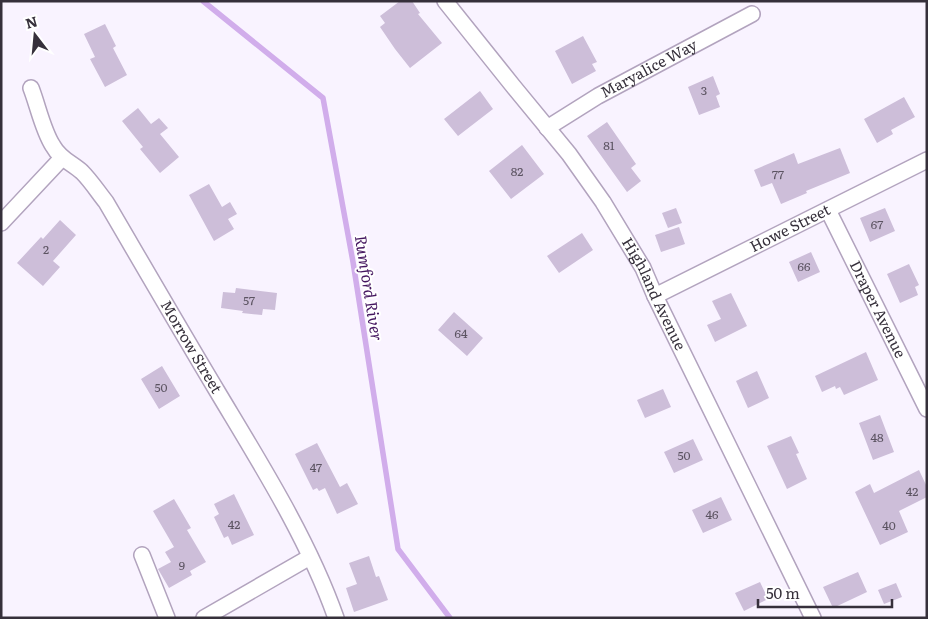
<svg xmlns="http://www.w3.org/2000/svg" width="928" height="619" font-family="Literata,serif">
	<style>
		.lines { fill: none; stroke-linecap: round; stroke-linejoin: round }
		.stream { stroke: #d1adeb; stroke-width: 5.5 }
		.building { fill: #cdbed9 }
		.street-casing { stroke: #b2a3be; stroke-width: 18 }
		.street { stroke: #fff; stroke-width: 15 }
		.labels { text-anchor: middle; stroke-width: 4; stroke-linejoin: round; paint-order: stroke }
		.number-label { font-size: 12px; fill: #5c5462 }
		.street-label { font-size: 15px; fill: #36303b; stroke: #fff }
		.water-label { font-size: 16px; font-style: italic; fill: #44165f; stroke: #fff }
	</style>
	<rect width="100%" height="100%" fill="#f9f3ff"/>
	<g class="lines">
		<path class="stream" d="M203,1l120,97 30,164 45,287 52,69"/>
	</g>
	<path class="building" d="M400,1h12l8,12 -2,1 24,29 -32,25 -15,-19 -15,-22 5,-4 -5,-7z
		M105,24l11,22 -3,2 14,27 -22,12 -15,-28 5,-2 -11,-23z
		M583,36l14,26 -5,2 4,7 -24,13 -17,-33z
		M713,76l7,18 -4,2 4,11 -21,8 -11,-28z
		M480,91l13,18 -35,27 -14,-17z
		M904,97l11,20 -24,13 2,4 -16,9 -13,-24z
		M138,108l13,16 8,-6 9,10 -8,6 19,23 -19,16 -20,-24 3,-2 -21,-26z
		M607,122l29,42 -5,4 10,13 -14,11 -40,-56z
		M522,145l22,29 -33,25 -22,-28z
		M840,148l10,25 -44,18 1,2 -26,11 -9,-21 -11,4 -7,-17 40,-17 4,11z
		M209,184l13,23 8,-5 7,12 -9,5 6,10 -20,12 -25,-46z
		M676,208l6,15 -14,5 -6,-15z
		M885,208l10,23 -25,11 -10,-24z
		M60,220l16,15 -23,26 7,6 -17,19 -26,-23 24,-26 2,2z
		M679,227l6,17 -24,8 -6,-17z
		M582,233l11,17 -34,23 -12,-17z
		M811,252l9,20 -22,10 -9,-20z
		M909,264l10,21 -4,2 3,8 -18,8 -13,-29z
		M236,288l41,5 -2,17 -12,-1 -1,6 -20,-2 1,-2 -22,-3 2,-16 12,1z
		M731,293l16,33 -32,16 -8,-17 14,-6 -9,-18z
		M454,312l29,26 -16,18 -29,-26z
		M866,352l12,28 -34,15 -4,-8 -4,2 -1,-3 -13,6 -7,-16z
		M162,366l18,30 -21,13 -18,-30z
		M757,371l12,27 -21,10 -12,-27z
		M663,389l8,18 -26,11 -8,-18z
		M880,415l14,37 -21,8 -14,-37z
		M791,436l8,17 -3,1 11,25 -20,10 -20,-43z
		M693,439l10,21 -29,13 -10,-21z
		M317,443l23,44 7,-4 11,21 -21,10 -12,-26 -6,3 -2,-3 -4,2 -18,-36z
		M919,470l8,17v10l-28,14 9,21 -28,13 -25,-53 15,-8 4,9z
		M234,494l20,41 -22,10 -4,-9 -4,2 -10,-21 5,-3 -5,-10z
		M721,497l11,23 -29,13 -11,-23z
		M174,499l17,29 -4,2 19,32 -16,9 2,4 -23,13 -11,-19 13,-7 -6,-10 9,-5 -21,-36z
		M369,556l7,21 3,-1 9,24 -34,12 -8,-24 11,-4 -8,-21z
		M858,572l9,20 -34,16 -10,-21z
		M760,582l8,17 -24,12 -9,-18z
		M896,583l6,14 -18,7 -6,-14z"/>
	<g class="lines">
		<g class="street-casing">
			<g id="street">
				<path id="s1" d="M445,1l68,85 56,68 34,48 40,66 12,28 158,322"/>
				<path id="s2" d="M31,88c7,18 12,43 22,58 7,13 19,17 29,26 9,9 16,20 24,30 38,65 75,129 114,194 42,70 89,145 116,222"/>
				<path id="s3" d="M547,128l51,-32 154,-82"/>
				<path id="s4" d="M828,210l99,199"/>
				<path d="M1,223l61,-65"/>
				<path id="s5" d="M655,296l272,-136"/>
				<path d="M142,555l25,63"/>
				<path d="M204,618l106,-61"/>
			</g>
		</g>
		<use href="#street" class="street"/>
	</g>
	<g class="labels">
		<g class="number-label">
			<text x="704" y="95">3</text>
			<text x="609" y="150">81</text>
			<text x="517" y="176">82</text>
			<text x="778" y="179">77</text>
			<text x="877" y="229">67</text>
			<text x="46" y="254">2</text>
			<text x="804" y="271">66</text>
			<text x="249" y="305">57</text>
			<text x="461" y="338">64</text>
			<text x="161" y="392">50</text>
			<text x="877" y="442">48</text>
			<text x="684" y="460">50</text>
			<text x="316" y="472">47</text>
			<text x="912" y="496">42</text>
			<text x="712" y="519">46</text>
			<text x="234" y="529">42</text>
			<text x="889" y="530">40</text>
			<text x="182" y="570">9</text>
		</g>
		<g class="street-label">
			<text dy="5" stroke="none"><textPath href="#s3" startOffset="118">Maryalice Way</textPath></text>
			<text dy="5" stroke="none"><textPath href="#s5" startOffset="151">Howe Street</textPath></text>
			<text dy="5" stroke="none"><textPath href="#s1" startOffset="361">Highland Avenue</textPath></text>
			<text dy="5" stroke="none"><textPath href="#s4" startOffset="111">Draper Avenue</textPath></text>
			<text dy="5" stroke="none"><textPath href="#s2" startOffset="308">Morrow Street</textPath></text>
		</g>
		<g class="water-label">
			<text transform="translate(369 288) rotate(81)" y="6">Rumford River</text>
		</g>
	</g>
	<rect width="928" height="619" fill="none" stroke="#36303b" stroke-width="5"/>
	<g transform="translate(35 35) rotate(344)" stroke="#ffffff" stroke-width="4" paint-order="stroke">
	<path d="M0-4L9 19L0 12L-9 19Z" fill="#36303b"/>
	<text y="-8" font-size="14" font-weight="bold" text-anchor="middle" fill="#36303b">N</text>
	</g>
	<path d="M758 599v8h134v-8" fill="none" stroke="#36303b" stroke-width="2.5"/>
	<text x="766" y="599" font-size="15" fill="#36303b" stroke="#ffffff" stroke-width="4" paint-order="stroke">50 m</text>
</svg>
